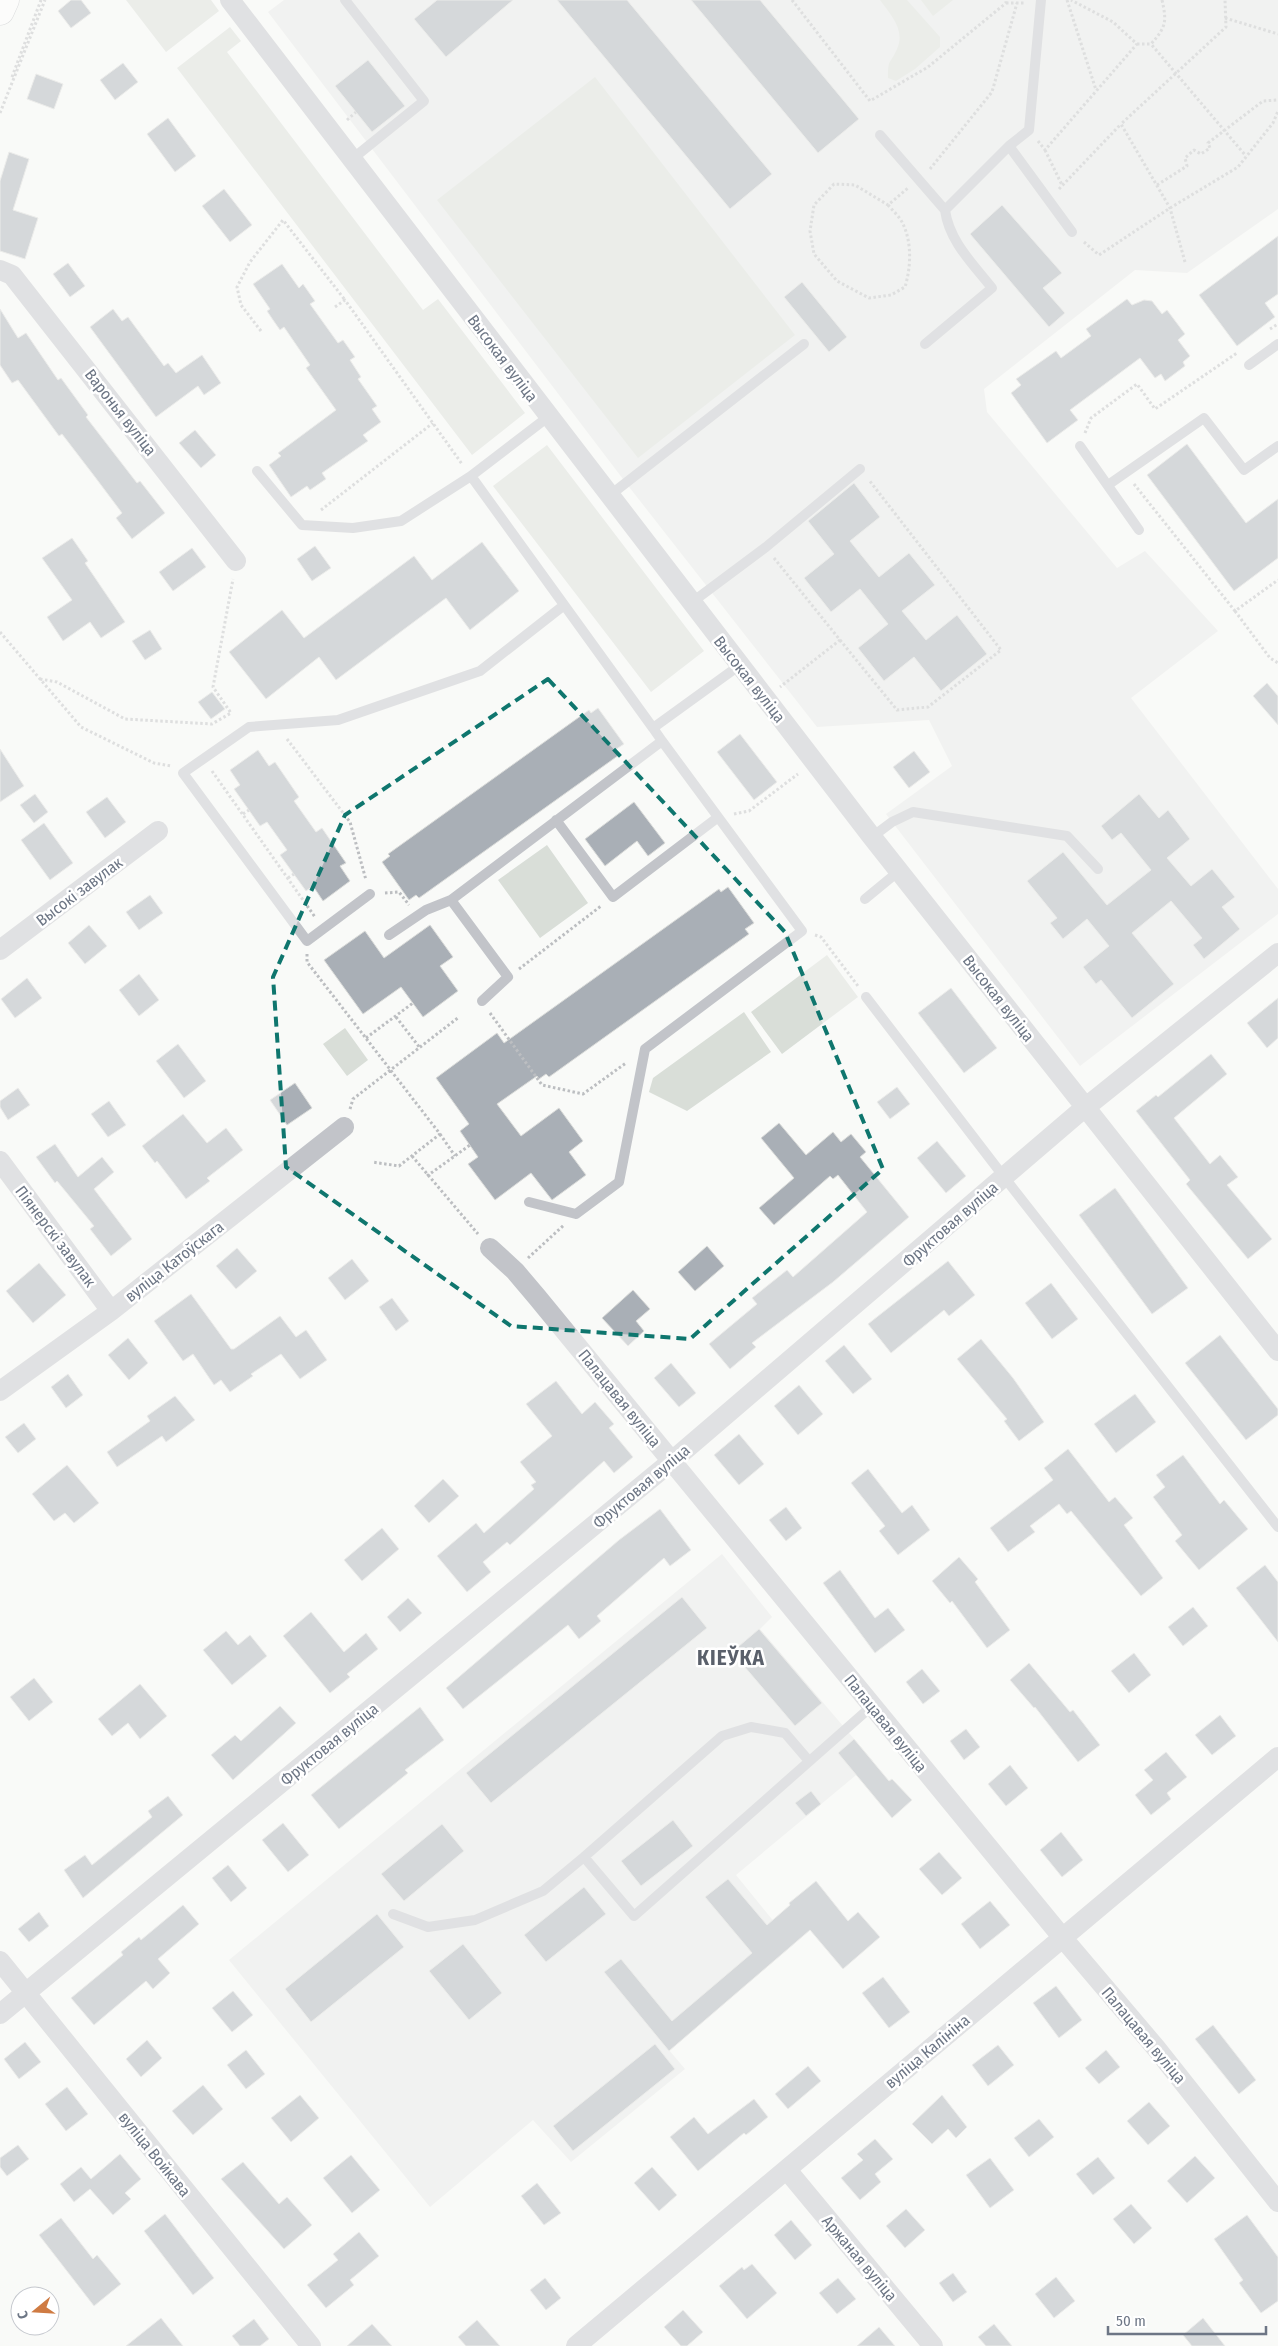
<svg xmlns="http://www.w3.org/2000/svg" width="1278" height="2346" font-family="'Fira Sans Condensed',sans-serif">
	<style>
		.built { fill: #e7e9e8 }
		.green { fill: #d9ded8 }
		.building { fill: #a9afb6; stroke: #dbdcda }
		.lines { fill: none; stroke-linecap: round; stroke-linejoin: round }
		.primary-casing { stroke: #b6b8bd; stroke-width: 29 }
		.path { stroke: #bcbec1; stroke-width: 3; stroke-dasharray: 2.5 2.5; stroke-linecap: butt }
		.lane { stroke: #c2c4c9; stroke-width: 10 }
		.street { stroke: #c2c4c9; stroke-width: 20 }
		.primary { stroke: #fff; stroke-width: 28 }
		.marked { fill: none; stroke: #0f766e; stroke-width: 4; stroke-dasharray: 10 6; stroke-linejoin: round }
		.labels { text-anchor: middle; stroke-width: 5; stroke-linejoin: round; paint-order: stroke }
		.street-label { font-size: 16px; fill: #6d7685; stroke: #fff }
		.district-label { font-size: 21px; font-weight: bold; letter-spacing: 1px; fill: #5a606b; stroke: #fff }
	</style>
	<rect width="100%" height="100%" fill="#f9faf8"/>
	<path class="built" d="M284,0h994v209l-91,64 -52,-3 -151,119 3,23 130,156 28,-17 73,80 -87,67 147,191v25l-198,152 -194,-252 66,-48 -23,-46 -112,7 -191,-244 -358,-471z
		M722,1554l50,63 -12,12 113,132 -137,114 57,70 -124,105 16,19 -114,93 -38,-42 -103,87 -201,-247z"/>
	<path class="green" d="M126,0h85l8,11 -53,41z
		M880,0h27l33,37v10l-25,22 -19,12 -8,-3c0,-20 2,-13 9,-29 9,-19 -7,-35 -17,-49z
		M921,0h32l-20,16z
		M230,27l11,14 -14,11 196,258 15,-11 87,114 -53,42 -295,-387z
		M595,77l200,258 -157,123 -201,-258z
		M547,445l157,206 -53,41 -158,-206z
		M547,845l41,58 -48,35 -42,-58z
		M827,955l31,42 -76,57 -31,-42z
		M744,1012l27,40 -84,59 -38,-19 4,-14z
		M345,1028l23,32 -21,16 -24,-32z"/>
	<path class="building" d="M71,0h10l10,13 -20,15 -13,-17z
		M437,0h76l-67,57 -32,-38z
		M557,0h70l145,174 -42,35z
		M691,0h69l99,119 -41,34z
		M368,60l37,46 -33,26 -37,-46z
		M123,63l15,19 -23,18 -15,-20z
		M36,74l27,10 -9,25 -27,-10z
		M168,118l28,38 -21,16 -28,-38z
		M9,152l20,7 -16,51 25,8 -13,41 -25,-8v-70z
		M224,189l28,36 -22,17 -28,-36z
		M1002,205l60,68 -19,15 22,25 -16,14 -79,-93z
		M1278,236v58l-13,9 10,14 -38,29 -38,-51z
		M68,263l17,23 -15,11 -17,-23z
		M282,264l17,24 4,-4 12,17 -5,3 28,39 5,-3 12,17 -5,3 11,17 -3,2 19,27 -5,3 9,13 -18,13 5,6 -46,32 4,6 -16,11 -3,-4 -16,11 -22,-32 12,-9 -3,-3 58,-43 -30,-42 4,-3 -26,-38 -4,3 -7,-10 -6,-9 3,-2 -17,-25z
		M802,282l45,55 -18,15 -45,-55z
		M1127,299l5,6 12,-5 8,1 10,13 5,-4 18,24 -7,6 12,16 -7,6 2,4 -20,15 -4,-7 -6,4 -15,-20 -70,52 8,10 -31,23 -36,-50 10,-8 -5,-6 40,-28 5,7 30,-22 -5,-7z
		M0,309l18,29 8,-5 32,47 3,-2 27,37 -2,2 51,66 3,-2 25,32 -33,26 -16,-21 6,-5 -27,-36 -33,-43 -3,2 -41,-56 -6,3 -12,-18z
		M113,309l9,12 6,-4 36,49 4,-3 8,10 26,-18 19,28 -17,12 -6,-9 -42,31 -66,-90z
		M195,430l21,25 -15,13 -22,-25z
		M1187,444l59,79 32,-24v59l-44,33 -87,-116z
		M854,483l26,34 -30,24 29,36 30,-24 26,32 -33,26 24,29 31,-25 30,39 -46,37 -27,-34 -30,24 -26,-33 30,-24 -28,-35 -29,23 -27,-34 30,-24 -26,-33z
		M72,538l16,23 -3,2 40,59 -24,16 -11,-16 -27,19 -16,-24 25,-17 -30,-42z
		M482,542l37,49 -49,39 -24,-32 -110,82 -17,-23 -53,42 -37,-47 53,-42 22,28 110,-82 18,24z
		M315,546l16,22 -19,13 -15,-22z
		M192,548l14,19 -33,24 -14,-19z
		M150,630l12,19 -17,11 -13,-19z
		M1267,683l11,13v29l-25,-29z
		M212,692l13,17 -14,10 -13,-17z
		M598,708l26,36 -9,6 4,5 -200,143 -3,-3 -7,5 -27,-38 8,-6 -2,-2 201,-144 2,3z
		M740,734l37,48 -23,18 -37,-48z
		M0,749l24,37 -24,16z
		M258,750l11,16 6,-4 24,35 -5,4 22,31 6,-4 24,35 -6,3 10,15 -27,20 -10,-15 -7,5 -26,-36 7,-5 -20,-28 -7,4 -26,-37 6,-4 -10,-15z
		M914,751l16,21 -21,16 -16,-21z
		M35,794l13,18 -14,11 -14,-18z
		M1139,794l20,24 9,-8 22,29 -23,19 24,28 21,-17 23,28 -13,10 18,22 -36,30 -11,-14 9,-7 -31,-37 -39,32 42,51 -42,34 -31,-38 -5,4 -13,-17 26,-21 -22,-27 -24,20 -13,-16 7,-5 -30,-37 36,-29 44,53 44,-35 -30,-37 -9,7 -11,-14z
		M107,797l19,25 -21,16 -19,-26z
		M634,802l31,41 -17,13 -11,-15 -32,25 -20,-27z
		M44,823l29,40 -23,17 -29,-40z
		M728,887l26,36 -9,6 4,5 -200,143 -3,-3 -7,5 -2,-3 -40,28 24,32 38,-28 24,33 -14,11 17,23 -34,25 -21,-27 -36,27 -27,-36 10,-7 -18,-26 9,-7 -33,-46 61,-45 7,10 215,-154 2,3z
		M150,895l13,18 -24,17 -13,-18z
		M89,925l18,21 -22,18 -17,-21z
		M430,925l23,32 -13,9 18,25 -35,26 -22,-30 -38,27 -39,-54 41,-29 19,27z
		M139,974l20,26 -20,16 -20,-26z
		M27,978l15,20 -27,20 -14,-19z
		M951,988l46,60 -33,25 -46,-60z
		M1278,998v40l-11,10 -20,-25z
		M178,1044l28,37 -22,17 -28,-37z
		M1211,1054l16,20 -53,44 36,46 10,-9 18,22 -11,8 45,54 -24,20 -62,-75 4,-4 -54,-69 20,-16 2,2z
		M295,1083l17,25 -25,17 -17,-25z
		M897,1087l13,17 -20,15 -13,-17z
		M18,1088l12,17 -22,15 -8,-13v-6z
		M109,1101l17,24 -18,12 -17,-23z
		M183,1114l24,29 19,-15 17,22 -36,28 3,3 -24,18 -29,-38 -2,2 -13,-17z
		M779,1123l27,32 27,-23 8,10 10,-8 15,18 -6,5 49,60 -76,65 -81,61 4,4 -26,22 -21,-25 48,-40 -5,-6 35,-28 6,7 74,-65 -29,-37 -5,4 -3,-3 -56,49 -15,-17 35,-30 -33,-40z
		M937,1141l29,35 -20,17 -29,-35z
		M55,1144l23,33 24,-20 12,15 -20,17 38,50 -21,17 -21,-27 4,-3 -37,-45 -2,2 -19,-26z
		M1115,1188l73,100 -36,26 -73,-99z
		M707,1246l17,20 -29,25 -17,-19z
		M237,1248l20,23 -21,18 -20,-23z
		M352,1259l17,22 -24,19 -17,-22z
		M948,1261l27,34 -26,21 -5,-6 -53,43 -23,-29z
		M39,1263l27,32 -33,28 -27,-32z
		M1051,1283l27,36 -26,20 -27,-36z
		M633,1290l17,19 -14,12 8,10 -16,15 -26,-28z
		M191,1294l40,55h3l46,-33 16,21 10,-7 21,30 -27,19 -19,-25 -30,20 2,2 -23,16 -9,-12 -7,5 -21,-31 -10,7 -29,-40z
		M392,1298l17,23 -13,10 -17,-24z
		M1220,1335l58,74v6l-32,25 -61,-77z
		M128,1338l20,25 -19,17 -21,-25z
		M981,1339l32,39 31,44 -25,19 -15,-20 3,-2 -50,-60z
		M844,1345l28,34 -19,15 -28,-33z
		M671,1363l25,30 -17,14 -25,-29z
		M68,1374l15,21 -17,13 -15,-21z
		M556,1381l26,33 13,-12 19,22 -5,4 24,29 -19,16 -10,-12 -94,84 -3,-3 -24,20 8,10 -24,20 -30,-36 39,-33 8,10 50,-44 -3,-4 5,-3 -16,-20 32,-26 -26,-32z
		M799,1385l24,29 -25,21 -24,-29z
		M1135,1394l21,28 -40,31 -22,-29z
		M175,1396l20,24 -29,22 -4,-6 -45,31 -10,-15 43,-31 -3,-5z
		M24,1423l12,16 -18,14 -13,-16z
		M739,1434l25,30 -25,21 -25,-30z
		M1068,1449l41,53 6,-5 18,21 -9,7 39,53 -22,18 -70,-85 -4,3 -8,-10 -29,22 5,6 -27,20 -18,-24 63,-48 -9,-12z
		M1183,1455l37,49 4,-4 24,29 -49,41 -24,-29 7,-6 -29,-38 12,-10 -9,-12z
		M67,1465l32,38 -25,20 -9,-10 -11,8 -22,-27z
		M868,1469l34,44 10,-8 18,25 -32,25 -19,-24 6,-5 -34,-43z
		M443,1479l16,17 -30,27 -15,-17z
		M786,1507l16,21 -16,13 -17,-21z
		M660,1509l31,41 -21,16 -6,-8 -67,58 4,5 -22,18 -11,-14 -105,84 -17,-21 173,-148z
		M382,1528l17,21 -37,32 -18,-21z
		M959,1557l19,22 -3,3 35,48 -23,18 -35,-47 -2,2 -18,-22z
		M1265,1565l13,17v60l-42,-54z
		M840,1570l35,48 13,-10 17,22 -30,23 -52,-70z
		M682,1597l25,31 -216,175 -25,-30z
		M408,1598l14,15 -22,19 -13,-15z
		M1193,1607l15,19 -25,20 -15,-19z
		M311,1612l33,40 22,-19 12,16 -31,25 3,3 -20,16 -47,-57z
		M759,1629l63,74 -27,23 -63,-74z
		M226,1631l12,14 12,-10 17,21 -35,29 -29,-35z
		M1134,1653l17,22 -22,18 -18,-22z
		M1029,1663l41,49 3,-2 27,35 -22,17 -43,-55 -1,1 -24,-28z
		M922,1669l18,22 -17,13 -17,-22z
		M34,1678l19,24 -24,19 -19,-24z
		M140,1684l27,32 -27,23 -12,-16 -16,13 -14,-17z
		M280,1706l16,17 -63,57 -22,-25 24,-20 6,6z
		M420,1707l24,33 -39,30 3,3 -69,56 -28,-34z
		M1220,1715l16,21 -24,19 -17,-20z
		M966,1729l14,18 -16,13 -14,-19z
		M854,1739l35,42 3,-2 20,21 -20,18 -54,-65z
		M1166,1752l21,25 -20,16 4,6 -20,16 -16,-20 18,-15 -9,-10z
		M1010,1765l18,23 -22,18 -18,-22z
		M811,1791l10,13 -15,12 -11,-13z
		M168,1796l15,19 -100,83 -19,-28 21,-15 7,10 60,-48 -4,-6z
		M673,1820l20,26 -52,40 -20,-25z
		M283,1823l26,32 -21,17 -26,-32z
		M442,1824l22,27 -60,50 -23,-27z
		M1061,1832l22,28 -21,17 -22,-27z
		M939,1852l23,26 -20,17 -23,-26z
		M228,1865l19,23 -16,14 -19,-24z
		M728,1879l39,46 23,-20 -1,-2 27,-22 32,40 10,-9 22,25 -37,32 -33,-39 -141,121 -65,-79 17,-13 51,62 80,-68 -47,-56z
		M584,1887l22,27 -60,48 -22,-27z
		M990,1901l20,24 -30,24 -19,-25z
		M183,1905l16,19 -41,35 12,14 -17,16 -7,-8 -52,44 -23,-27 52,-43 -2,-3 18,-15 2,3z
		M39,1912l10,14 -20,16 -11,-13z
		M377,1914l27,33 -93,75 -26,-33z
		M463,1944l39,49 -33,27 -40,-49z
		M883,1977l27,35 -21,16 -27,-35z
		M1056,1986l26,34 -23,18 -26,-35z
		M233,1991l20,24 -21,17 -20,-24z
		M1213,2025l43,55 -17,14 -44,-55z
		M147,2040l15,18 -21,19 -15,-18z
		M25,2042l16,20 -22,17 -15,-20z
		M655,2044l20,25 -102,82 -20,-25z
		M998,2045l16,20 -26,21 -16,-21z
		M246,2050l19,24 -19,15 -19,-24z
		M1106,2050l14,17 -21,17 -14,-16z
		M808,2066l13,15 -33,28 -13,-15z
		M203,2085l20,24 -30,26 -21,-24z
		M67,2087l21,27 -22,17 -21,-27z
		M300,2095l19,23 -28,24 -20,-24z
		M942,2095l25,32 -11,11 -8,-9 -16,15 -20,-20z
		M754,2099l14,18 -22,18 -2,-2 -46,38 -28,-34 24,-20 14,17z
		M1149,2102l21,24 -22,19 -21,-24z
		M1039,2119l15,18 -25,20 -15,-19z
		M875,2139l18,20 -18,15 6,8 -21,18 -19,-22 22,-18 -6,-6z
		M18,2145l11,14 -22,17 -7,-9v-9z
		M120,2154l21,25 -16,14 6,6 -18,16 -23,-26 -16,13 -14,-18 21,-17 10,12z
		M351,2155l29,35 -28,23 -29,-35z
		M1195,2156l20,22 -28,25 -20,-22z
		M1098,2157l17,21 -22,17 -17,-21z
		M990,2158l24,32 -24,18 -24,-33z
		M243,2162l36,42 8,-7 25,28 -28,24 -63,-70z
		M652,2167l25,28 -18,16 -25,-28z
		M537,2183l24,30 -17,12 -23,-29z
		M1131,2204l21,24 -18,16 -21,-25z
		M906,2209l19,21 -20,18 -19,-22z
		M165,2214l49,64 -21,17 -49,-64z
		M1247,2215l31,42v44l-17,12 -22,-30 4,-3 -29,-41z
		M61,2218l32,41 4,-4 24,29 -27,22 -55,-71z
		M791,2220l21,25 -17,15 -21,-25z
		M359,2232l20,24 -29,24 4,5 -28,23 -19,-23 31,-25 -5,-6z
		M752,2264l25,29 -30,26 -28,-33 23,-19 2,3z
		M953,2273l14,19 -14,10 -14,-19z
		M1056,2277l19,24 -21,17 -19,-24z
		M545,2278l16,20 -15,12 -16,-20z
		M838,2278l18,21 -19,15 -18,-21z
		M683,2310l20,22 -16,14h-6l-17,-19z
		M161,2318l22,28h-57z
		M1203,2318l22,28h-33l-9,-11z
		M254,2319l15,20 -9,7h-20l-8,-10z
		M477,2320l23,26h-34l-8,-9z
		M372,2324l20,22h-45z
		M994,2324l18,22h-26l-8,-9z
		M879,2327l16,19h-38z"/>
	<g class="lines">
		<g class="primary-casing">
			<path id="primary" d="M0,11l5,-11"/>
		</g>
		<path class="path" d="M792,0l78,101 58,-34 78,-64v-3
			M1067,0l29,90
			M1162,0c5,22 4,27 -11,44l95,112
			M1006,3h19
			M1225,18l53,16
			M1137,44h14
			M12,77l29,-77
			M0,113l45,-113
			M347,120l9,-8
			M1038,141l7,9 92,-106 -24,-22 -42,-22
			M1045,150l17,35
			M930,169l62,-77 25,-89
			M1157,185l30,-19 -2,-8 9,-8 7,4 9,-6 -2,-5 55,-42 15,-1
			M1059,189l62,-65
			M888,205c5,6 12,12 15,19 9,19 8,43 2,63l-14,8 -22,3 -32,-17 -23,-27 -4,-23 4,-26 20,-21 21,1 33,20 20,-17
			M1084,242l15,13 71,-47 68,-41 35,-44 5,-12
			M1185,262l-15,-54 -49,-84 105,-97 -1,-27
			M335,307l10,-7 117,164
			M1270,329l8,-5
			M261,331l-20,-26 -4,-18 13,-25 33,-42 62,80
			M1085,433l6,-15 46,-34 18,25 82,-56
			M1134,484l101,127 43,-31
			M321,510l112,-87
			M774,558l66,82 -60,47
			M1235,611l35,47 8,5
			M0,632l81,95 73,36 17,3
			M840,640l57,70 31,-3 73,-57 -132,-170
			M40,679l17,3 68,37 87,5 19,-11 -18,-26 20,-108
			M287,739l63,83 16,58
			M212,771l103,146
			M243,814l6,-4
			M734,814l15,-3 49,-37
			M288,878l6,-4
			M385,893l14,-1 10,13
			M815,935l6,2 37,49
			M307,954v8l133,172 -41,32 -27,-4
			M519,969l82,-63
			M490,1013l52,72 41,9 43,-31
			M396,1017l24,31
			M366,1038l47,-35
			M350,1109l3,-10 106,-82
			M440,1134l15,22
			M412,1156l66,78
			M427,1176l43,-31
			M528,1258l36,-33"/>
		<path class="lane" d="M345,0l79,101 -73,59
			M880,135l65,75 64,-64 20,-16 12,-130
			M1009,146l63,86
			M925,344l67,-56c-19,-24 -43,-47 -47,-78
			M1249,365l29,-21
			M1080,446l59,84
			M257,471l45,54 51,3 48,-7 70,-45 77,-59
			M471,476l182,252
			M1108,485l96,-67 40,52 34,-24
			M609,496l195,-152
			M691,603l75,-56 94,-78
			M556,820l57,77 104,-79
			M872,837l20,-15 21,-10 154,24 31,33
			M370,894l-63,47 -124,-168 66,-46 89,-7 142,-49 83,-65
			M865,899l34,-28
			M389,935l37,-25 25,-10
			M866,997l138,180 274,350
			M482,1001l26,-24 -57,-77 211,-159 -9,-13 87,-63
			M529,1202l47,12 43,-32 26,-133 157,-118 -140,-190
			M584,1857l138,-121 29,-9 34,6 24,28
			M393,1914l35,13 47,-7 68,-29 41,-34 50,59 238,-210"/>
		<path class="street" d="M230,0l642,837 406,514
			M0,270l12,5 224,286
			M0,950l158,-119
			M0,1161l111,150
			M490,1248l25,23 22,26 525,640 94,111 122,154
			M0,1391l111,-80 233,-184
			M0,1961l311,385
			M0,2014l672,-553 404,-346 202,-162
			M787,2170l146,176
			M576,2346l702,-589"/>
		<use href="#primary" class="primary"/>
	</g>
	<path d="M0 0H1278V2346H0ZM548,679l237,253 98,237 -193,170 -179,-13 -225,-159 -13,-190 72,-162z" fill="#f9faf8" fill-opacity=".55" fill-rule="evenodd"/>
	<path class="marked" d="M548,679l237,253 98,237 -193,170 -179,-13 -225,-159 -13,-190 72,-162z"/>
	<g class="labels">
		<g class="street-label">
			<text transform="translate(503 358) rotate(53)" y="6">Высокая вуліца</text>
			<text transform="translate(121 412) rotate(52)" y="6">Варонья вуліца</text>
			<text transform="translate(750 679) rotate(52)" y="6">Высокая вуліца</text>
			<text transform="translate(79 891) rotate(-37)" y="6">Высокі завулак</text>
			<text transform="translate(999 998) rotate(52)" y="6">Высокая вуліца</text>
			<text transform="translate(950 1224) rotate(-41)" y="6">Фруктовая вуліца</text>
			<text transform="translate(56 1236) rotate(53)" y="6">Піянерскі завулак</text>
			<text transform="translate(174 1261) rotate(-38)" y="6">вуліца Катоўскага</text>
			<text transform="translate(620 1398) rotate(51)" y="6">Палацавая вуліца</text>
			<text transform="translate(641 1486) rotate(-40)" y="6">Фруктовая вуліца</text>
			<text transform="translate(886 1723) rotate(51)" y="6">Палацавая вуліца</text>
			<text transform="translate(329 1744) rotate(-39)" y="6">Фруктовая вуліца</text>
			<text transform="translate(1144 2035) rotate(50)" y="6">Палацавая вуліца</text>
			<text transform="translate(927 2051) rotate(-40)" y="6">вуліца Калініна</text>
			<text transform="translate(155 2154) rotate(51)" y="6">вуліца Войкава</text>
			<text transform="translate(860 2258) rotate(50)" y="6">Аржаная вуліца</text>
		</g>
		<g class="district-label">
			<text x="731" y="1665">КІЕЎКА</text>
		</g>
	</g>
	<g transform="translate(35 2311) rotate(252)"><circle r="24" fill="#ffffff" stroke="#c5c8ce"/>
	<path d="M0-4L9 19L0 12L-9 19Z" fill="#cf7b43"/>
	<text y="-8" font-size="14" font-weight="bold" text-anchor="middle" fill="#6d7685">С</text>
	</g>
	<path d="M1108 2326v8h158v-8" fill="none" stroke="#6d7685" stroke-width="2.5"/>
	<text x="1116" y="2326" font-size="15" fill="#6d7685" stroke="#ffffff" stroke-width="4" paint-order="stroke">50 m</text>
</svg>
